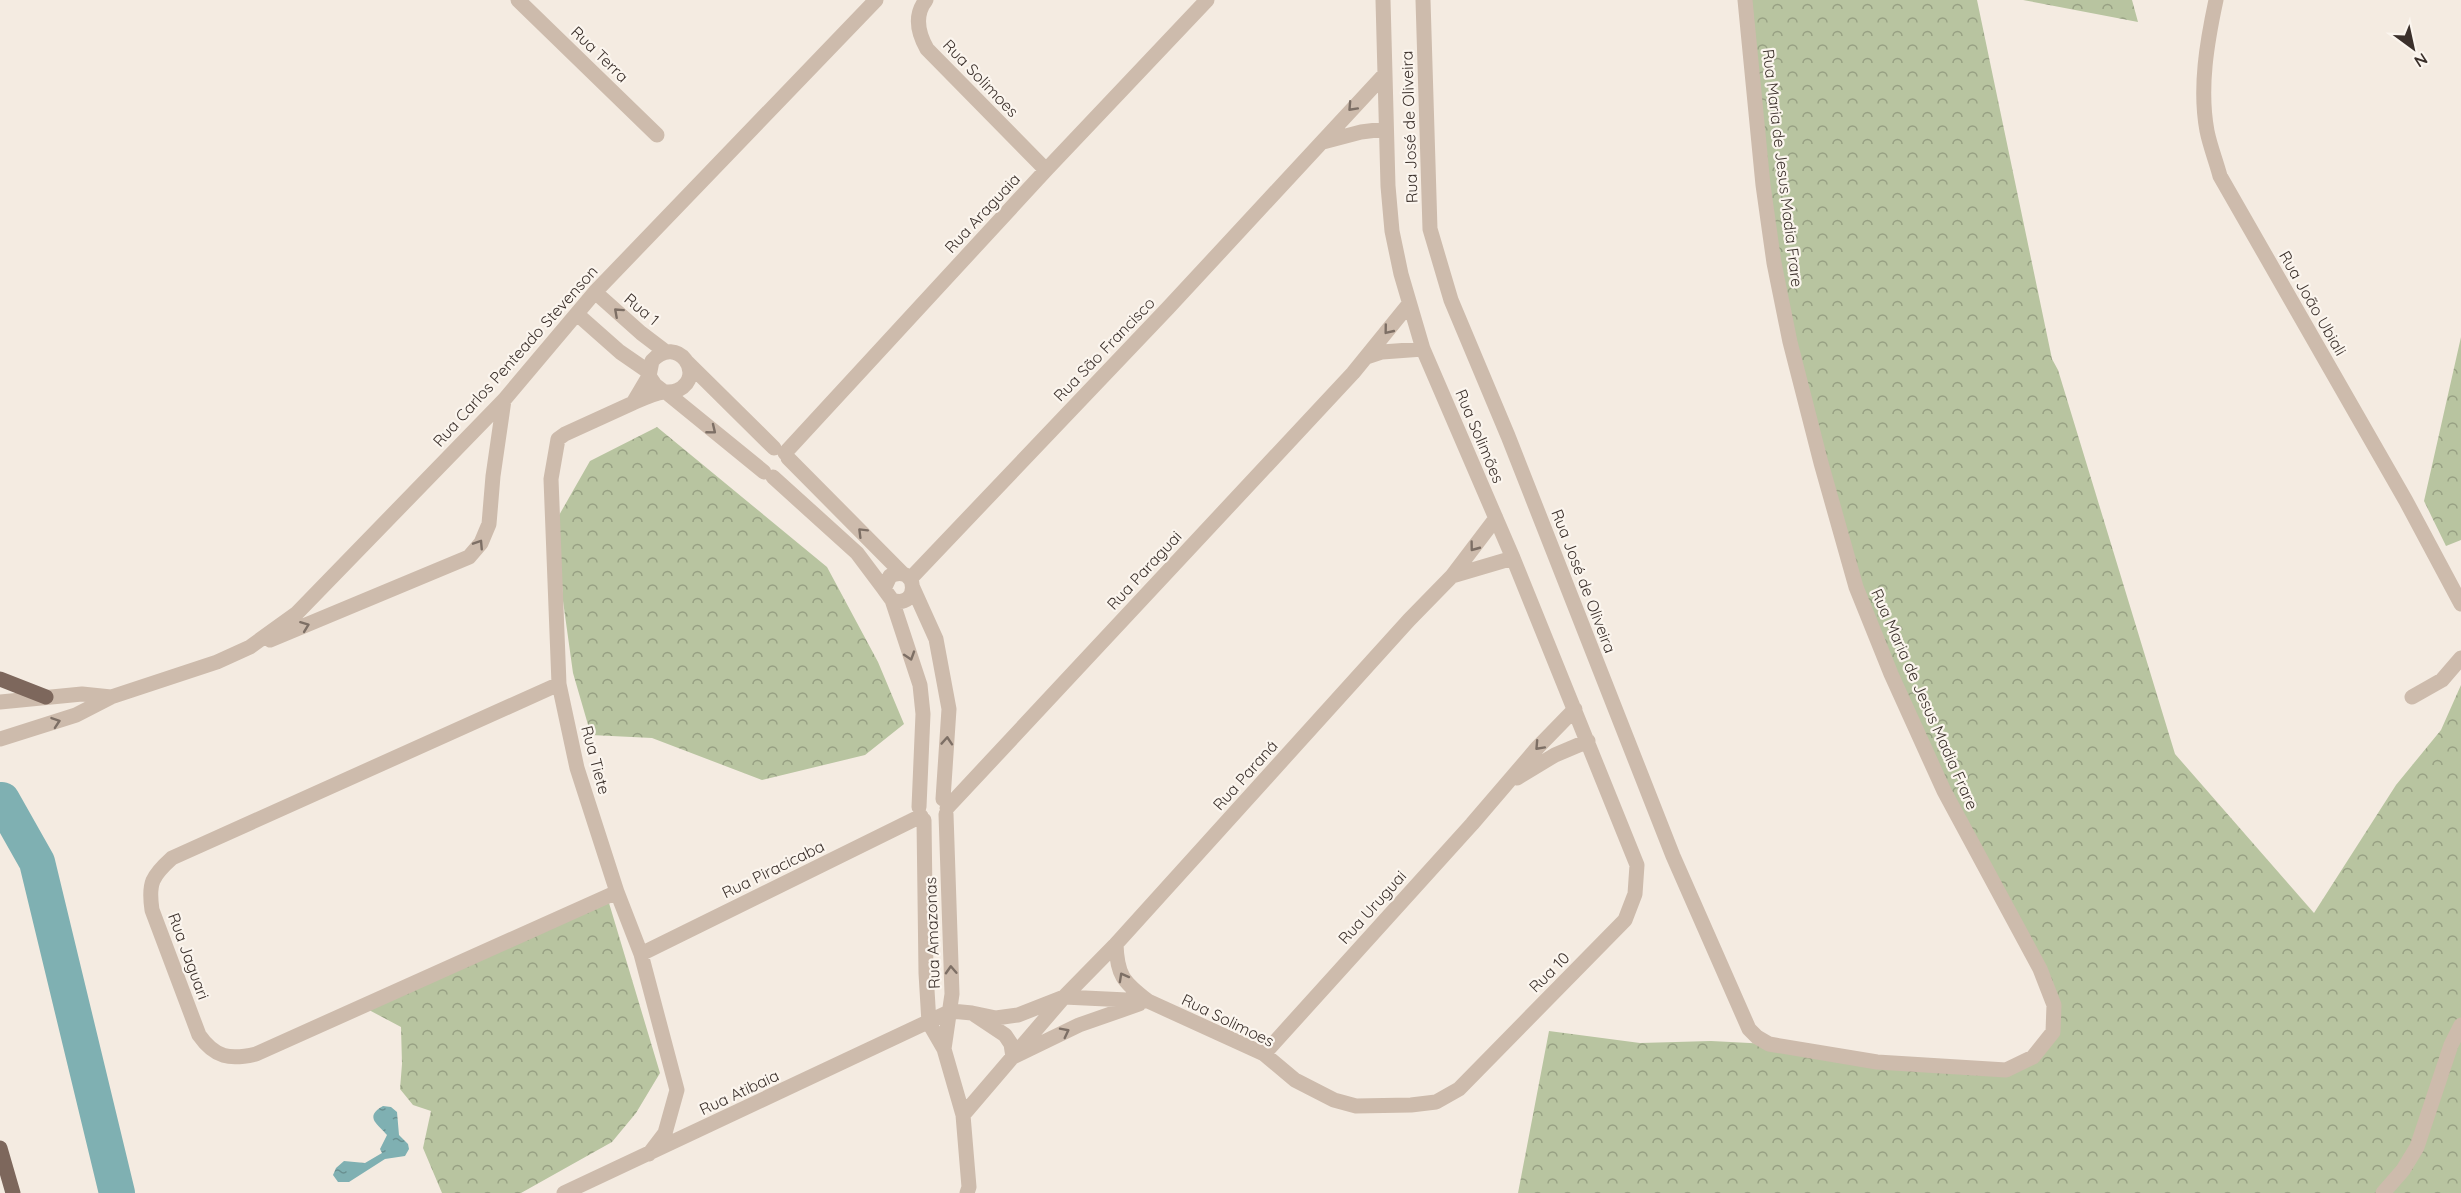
<svg xmlns="http://www.w3.org/2000/svg" width="2461" height="1193" font-family="Quicksand,sans-serif">
	<style>
		.forest { fill: url(#forest-crowns) }
		.water { fill: url(#water-ripples) }
		.lines { fill: none; stroke-linecap: round; stroke-linejoin: round }
		.river { stroke: #7fb0b2; stroke-width: 36 }
		.minor { stroke: #cdbbac; stroke-width: 15 }
		.major { stroke: #7d675c; stroke-width: 15 }
		.oneway { stroke: #7d6f65 }
		.labels { text-anchor: middle; stroke-width: 4.5; stroke-linejoin: round; paint-order: stroke }
		.street-label { font-size: 16px; fill: #3b302b; stroke: #fbf5ee }
	</style>
	<defs>
		<pattern id="forest-crowns" width="20" height="18" patternUnits="userSpaceOnUse" patternTransform="scale(1.5)"><rect width="20" height="18" fill="#b8c4a0"/><path d="M2 6a3 3 0 1 1 6 0M12 15a3 3 0 1 1 6 0" fill="none" stroke="#97a083"/></pattern>
		<pattern id="water-ripples" width="26" height="14" patternUnits="userSpaceOnUse" patternTransform="scale(1.5)"><rect width="26" height="14" fill="#7fb0b2"/><path d="M2 4q2-2 4 0t4 0M15 11q2-2 4 0t4 0" fill="none" stroke="#699091"/></pattern>
	</defs>
	<rect width="100%" height="100%" fill="#f4ebe1"/>
	<path class="forest" d="M1745,0h232l75,359 6,11 117,384 139,159 82,-128 45,-55 20,-45v508h-943l31,-162 91,12 71,-2 58,3 237,26 47,-38 1,-27 -64,-125 -134,-293 -66,-245z
		M2023,0h109l6,22z
		M2461,337v203l-15,6 -22,-45z
		M657,427l170,140 51,95 26,62 -39,31 -103,25 -110,-42 -61,-3 -18,-62 -10,-72 -5,-84 32,-56z
		M609,903l51,170 -24,40 -24,29 -91,51h-79l-19,-45 8,-37 -18,-6 -13,-16 2,-25 -1,-37 -32,-17z"/>
	<path class="water" d="M383,1106l8,1 6,5 2,23 9,9 1,5 -4,7 -20,3 -36,23h-11l-5,-7 3,-7 8,-7 21,2 17,-10 -2,-4 7,-14c-8,-10 -24,-18 -4,-29z"/>
	<g class="lines">
		<path class="river" d="M2,800l35,62 80,331"/>
		<path class="minor" d="M518,0l139,135
			M926,0c-12,15 -8,33 1,49l119,121
			M1423,0l7,229 21,71 57,136 165,420 76,173 8,8 12,7 108,18 129,8 27,-13 20,-25 1,-27 -14,-36 -96,-178 -53,-117 -35,-87 -35,-124 -31,-121 -16,-79 -11,-78 -18,-185
			M2216,0c-9,42 -17,88 -9,131 3,15 9,30 13,45l186,325 55,103
			M1323,142l38,-10 24,-3
			M595,292l46,41 25,19
			M577,314l43,38 29,20
			M1367,357l15,-5 41,-3
			M687,362l87,86
			M649,376l-16,27c9,-4 21,-10 31,-11 5,0 9,1 14,-2 29,-14 -1,-57 -26,-29l-3,15 6,9 9,7
			M667,393l97,79
			M633,403l-68,31 -7,5 -7,40 8,205 18,84 40,124 24,62 36,136 -12,43 -16,21
			M785,453l261,-283 161,-170
			M788,458l115,116
			M773,477l84,76 27,36
			M1452,576l61,-18
			M910,579l258,-271 216,-233
			M913,588l23,51 13,70 -6,90
			M892,600c29,10 26,-38 -2,-24l-6,13 8,11 28,85 3,29 -4,93
			M270,640l199,-83 12,-14 8,-19 4,-48 11,-76
			M559,684l-387,174c-20,18 -24,25 -20,52l47,125c16,23 31,25 57,19l361,-162
			M2412,697l30,-17 19,-22
			M0,702l82,-8 29,3
			M0,739l76,-24 35,-18 106,-35 33,-15 47,-34 207,-213 91,-108 281,-292
			M1517,778l38,-23 33,-14
			M947,808l406,-435 56,-69
			M924,820l2,153 3,50 15,26 19,66 6,72 -2,6
			M1116,944c1,31 7,38 32,57
			M641,954l280,-138
			M972,1013l24,5 22,-3 46,-18 84,4 116,53 31,26 39,20 22,6 55,-1 25,-3 23,-13 166,-169 10,-26 2,-29 -124,-307 -90,-209 -22,-75 -9,-43 -4,-45 -5,-186
			M944,1049l8,-55 -6,-180
			M1264,1054l208,-230 66,-77 37,-38
			M963,1115l101,-118 52,-53 293,-324 43,-44 44,-58
			M564,1193l387,-182 21,2 33,22 6,9 2,13 66,-32 60,-21
			M2383,1193l20,-23 14,-23 34,-102 10,-20"/>
		<path class="major" d="M0,679l46,18
			M0,1148l13,45"/>
	</g>
	<defs><path id="oneway-chevron" d="M-2-3.5L2.5 0L-2 3.5" fill="none" stroke-width="1.6" stroke-linecap="round" stroke-linejoin="round" transform="scale(1.5)"/></defs>
	<g class="oneway">
		<use href="#oneway-chevron" transform="translate(1352 107) rotate(133)"/>
		<use href="#oneway-chevron" transform="translate(618 312) rotate(-138)"/>
		<use href="#oneway-chevron" transform="translate(1388 330) rotate(129)"/>
		<use href="#oneway-chevron" transform="translate(712 430) rotate(39)"/>
		<use href="#oneway-chevron" transform="translate(862 532) rotate(-135)"/>
		<use href="#oneway-chevron" transform="translate(479 544) rotate(-57)"/>
		<use href="#oneway-chevron" transform="translate(1474 547) rotate(127)"/>
		<use href="#oneway-chevron" transform="translate(305 626) rotate(-21)"/>
		<use href="#oneway-chevron" transform="translate(910 656) rotate(72)"/>
		<use href="#oneway-chevron" transform="translate(56 722) rotate(-19)"/>
		<use href="#oneway-chevron" transform="translate(947 741) rotate(-86)"/>
		<use href="#oneway-chevron" transform="translate(1539 746) rotate(133)"/>
		<use href="#oneway-chevron" transform="translate(951 970) rotate(-93)"/>
		<use href="#oneway-chevron" transform="translate(1123 977) rotate(-119)"/>
		<use href="#oneway-chevron" transform="translate(1065 1032) rotate(-27)"/>
	</g>
	<g class="labels">
		<g class="street-label">
			<text transform="translate(600 54) rotate(44)" y="6">Rua Terra</text>
			<text transform="translate(981 78) rotate(46)" y="6">Rua Solimoes</text>
			<text transform="translate(1409 127) rotate(-92)" y="6">Rua José de Oliveira</text>
			<text transform="translate(1783 168) rotate(83)" y="6">Rua Maria de Jesus Madia Frare</text>
			<text transform="translate(982 213) rotate(-47)" y="6">Rua Araguaia</text>
			<text transform="translate(2313 303) rotate(60)" y="6">Rua João Ubiali</text>
			<text transform="translate(642 309) rotate(40)" y="6">Rua 1</text>
			<text transform="translate(1104 349) rotate(-46)" y="6">Rua São Francisco</text>
			<text transform="translate(515 356) rotate(-48)" y="6">Rua Carlos Penteado Stevenson</text>
			<text transform="translate(1480 436) rotate(67)" y="6">Rua Solimões</text>
			<text transform="translate(1144 570) rotate(-47)" y="6">Rua Paraguai</text>
			<text transform="translate(1584 581) rotate(69)" y="6">Rua José de Oliveira</text>
			<text transform="translate(1925 699) rotate(66)" y="6">Rua Maria de Jesus Madia Frare</text>
			<text transform="translate(596 760) rotate(75)" y="6">Rua Tiete</text>
			<text transform="translate(1245 775) rotate(-48)" y="6">Rua Paraná</text>
			<text transform="translate(773 869) rotate(-26)" y="6">Rua Piracicaba</text>
			<text transform="translate(1372 907) rotate(-48)" y="6">Rua Uruguai</text>
			<text transform="translate(932 933) rotate(-92)" y="6">Rua Amazonas</text>
			<text transform="translate(189 956) rotate(70)" y="6">Rua Jaguari</text>
			<text transform="translate(1549 972) rotate(-45)" y="6">Rua 10</text>
			<text transform="translate(1228 1020) rotate(26)" y="6">Rua Solimoes</text>
			<text transform="translate(739 1092) rotate(-25)" y="6">Rua Atibaia</text>
		</g>
	</g>
	<g transform="translate(2413 48) rotate(147)" stroke="#fbf5ee" stroke-width="4.5" paint-order="stroke">
	<path d="M0-4.5L10 22L0 15L-10 22Z" fill="#3b302b"/>
	<text y="-9" font-size="16" font-weight="bold" text-anchor="middle" fill="#3b302b">N</text>
	</g>
</svg>
